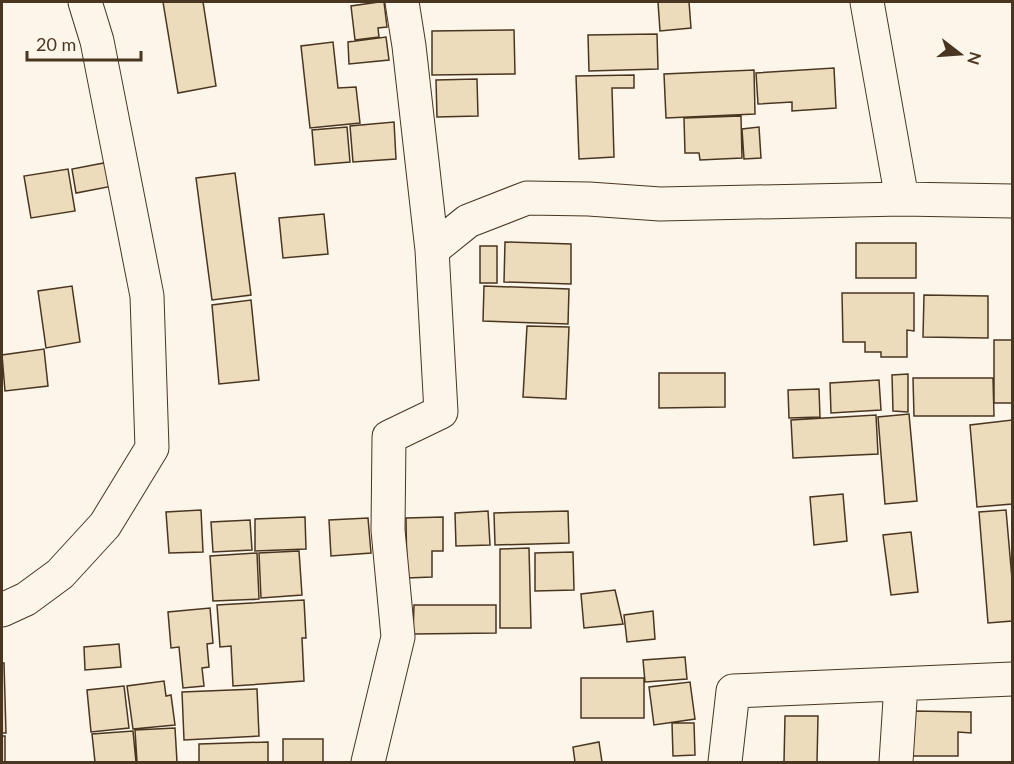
<svg xmlns="http://www.w3.org/2000/svg" width="1014" height="764" font-family="Lato,sans-serif">
	<style>
		.building { fill: #ecdcbc; stroke: #4a3520; stroke-width: 1.5 }
		.lines { fill: none; stroke-linecap: round; stroke-linejoin: round }
		.minor-casing { stroke: #4a3520; stroke-width: 35 }
		.minor { stroke: #fbf6e9; stroke-width: 33 }
	</style>
	<rect width="100%" height="100%" fill="#fbf6e9"/>
	<path class="building" d="M163,2h40l13,84 -38,7z
		M379,2h5l3,25 -9,1 1,9 -24,3 -4,-34z
		M658,2h31l2,26 -31,3z
		M514,30l1,44 -83,1v-44z
		M657,34l1,35 -69,2 -1,-36z
		M386,37l3,23 -40,4 -1,-22z
		M333,42l5,46 18,-1 4,36 -50,5 -9,-82z
		M834,68l2,40 -44,3v-9l-34,2 -2,-31z
		M754,70l1,44 -89,4 -2,-44z
		M634,75v13h-22l2,69 -35,2 -3,-83z
		M477,79l1,37 -41,1 -1,-37z
		M741,116l1,42 -42,2 -1,-7h-14l-1,-35z
		M394,122l2,37 -43,3 -3,-36z
		M347,127l3,35 -35,3 -3,-35z
		M759,127l2,31 -17,1 -2,-30z
		M109,162l4,24 -37,7 -4,-24z
		M68,169l7,42 -44,7 -7,-42z
		M235,173l16,122 -39,5 -16,-122z
		M324,214l4,40 -45,4 -4,-40z
		M505,242l66,2v40l-67,-2z
		M856,243h60v35h-60z
		M480,246h17v37h-17z
		M72,286l8,56 -34,6 -8,-57z
		M484,286l85,3 -1,35 -85,-3z
		M842,293h72v38l-7,-1v27h-26v-5h-16v-10h-22z
		M924,295l64,1v42l-65,-1z
		M251,300l8,80 -40,4 -7,-79z
		M527,326l42,1 -3,72 -43,-2z
		M994,340h18v63h-18z
		M44,349l4,37 -43,5 -3,-36z
		M659,373h66v34l-66,1z
		M908,374v38l-15,-1 -1,-36z
		M913,378h80l1,38h-80z
		M879,380l2,30 -50,3 -1,-30z
		M819,389l1,28 -31,1 -1,-28z
		M909,414l8,87 -32,3 -7,-87z
		M876,415l2,39 -85,4 -2,-38z
		M1012,420v84l-35,3 -7,-82z
		M843,494l4,47 -33,4 -4,-48z
		M201,510l2,42 -34,1 -3,-41z
		M1006,510l6,69v42l-24,2 -9,-111z
		M488,511l2,34 -34,1 -1,-33z
		M568,511l1,32 -74,2 -1,-32z
		M305,517l1,32 -51,2v-32z
		M443,517v34h-11v26l-25,1 -1,-60z
		M368,518l3,35 -40,3 -2,-36z
		M250,520l2,30 -39,2 -2,-30z
		M911,532l7,60 -27,3 -8,-60z
		M529,548l2,80h-31v-79z
		M299,551l3,44 -41,3 -2,-45z
		M573,552l1,38 -39,1v-38z
		M257,553l2,46 -46,2 -3,-45z
		M615,590l8,34 -39,4 -3,-34z
		M304,600l2,38h-4l2,43 -71,5 -2,-40 -11,1 -3,-42z
		M414,605h82v28l-83,1z
		M210,608l3,35 -6,1 2,23 -7,1 2,18 -21,2 -4,-41 -8,1 -3,-36z
		M653,611l2,28 -28,3 -3,-27z
		M119,644l2,23 -36,3 -1,-23z
		M685,657l2,22 -42,3 -2,-22z
		M2,663h2l2,70h-4z
		M581,678h63v40h-63z
		M164,681l2,15 5,-1 4,30 -42,4 -6,-43z
		M690,682l5,37 -41,6 -5,-38z
		M124,686l5,42 -38,4 -4,-42z
		M257,689l2,47 -75,4 -2,-48z
		M913,711l58,1v21l-13,-1v24h-45z
		M785,716h33l-1,46h-33z
		M672,723h22l1,32 -22,1z
		M175,728l2,34h-40l-2,-32z
		M133,731l3,31h-41l-3,-28z
		M2,736h3v26h-3z
		M283,739h40v23h-40z
		M268,742v20h-69v-18z
		M599,742l3,20h-27l-2,-15z"/>
	<g class="lines">
		<g class="minor-casing">
			<path id="minor" d="M867,2l35,197
				M432,250l36,-29 59,-23 62,1 71,5 242,-5 110,2
				M2,610l24,-11 34,-25 45,-49 47,-77 -5,-152 -50,-255 -12,-39
				M368,762l30,-125 -10,-107 1,-93 52,-25 -9,-162 -23,-204 -7,-44
				M725,762l8,-71 279,-12
				M896,762l5,-78"/>
		</g>
		<use href="#minor" class="minor"/>
	</g>
	<rect width="1014" height="764" fill="none" stroke="#4a3520" stroke-width="6"/>
	<g transform="translate(960 54) rotate(107)" stroke="#fbf6e9" stroke-width="4.5" paint-order="stroke">
	<path d="M0-4.5L10 22L0 15L-10 22Z" fill="#4a3520"/>
	<text y="-9" font-size="16" font-weight="bold" text-anchor="middle" fill="#4a3520">N</text>
	</g>
	<path d="M27 51v9h114v-9" fill="none" stroke="#4a3520" stroke-width="3"/>
	<text x="36" y="51" font-size="18" fill="#4a3520" stroke="#fbf6e9" stroke-width="4.5" paint-order="stroke">20 m</text>
</svg>
